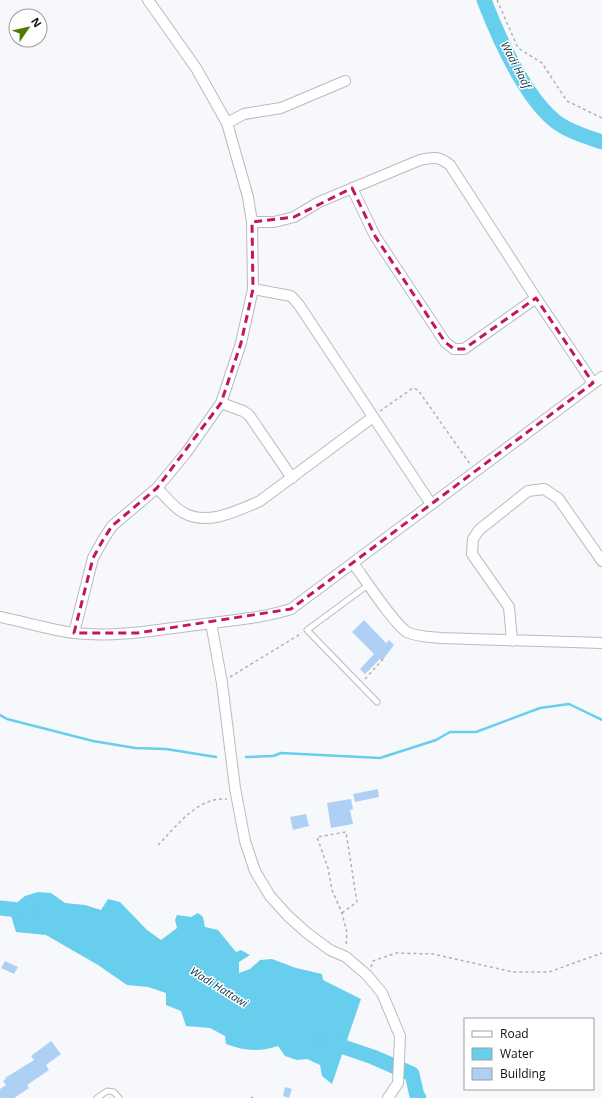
<svg xmlns="http://www.w3.org/2000/svg" width="602" height="1098" font-family="'Open Sans',sans-serif">
	<style>
		.water { fill: #68ceee }
		.lines { fill: none; stroke-linecap: round; stroke-linejoin: round }
		.stream { stroke: #68ceee; stroke-width: 2.5 }
		.river { stroke: #68ceee; stroke-width: 15 }
		.building { fill: #afd0f5 }
		.lane-casing { stroke: #bbbbbf; stroke-width: 7 }
		.street-casing { stroke: #bbbbbf; stroke-width: 12 }
		.path { stroke: #b0b1b3; stroke-width: 1.5; stroke-dasharray: 3 3; stroke-linecap: butt }
		.lane { stroke: #fff; stroke-width: 5 }
		.street { stroke: #fff; stroke-width: 10 }
		.marked { fill: none; stroke: #c2185b; stroke-width: 3; stroke-dasharray: 8 5; stroke-linejoin: round }
		.labels { text-anchor: middle; stroke-width: 3; stroke-linejoin: round; paint-order: stroke }
		.water-label { font-size: 11px; font-style: italic; fill: #073846; stroke: #fff }
	</style>
	<rect width="100%" height="100%" fill="#f7f8fb"/>
	<path class="water" d="M38,892l13,1 14,10 20,2 16,5 7,-11 12,3 27,28 14,10 16,-12 -2,-8 2,-5 14,2 7,-4 5,4 2,10 13,3 18,22 5,-2 9,5 -11,7v11l11,-4 10,-9 12,-1 24,9 26,6 1,6 38,19 -29,85 -10,-8 -2,-11 -13,-6 -10,1 -12,-4 -7,-10c-18,6 -34,5 -52,-2l-1,-8 -15,-8 -24,-2 -5,-15 -15,-6v-12l-18,-6 -21,-2 -29,-20 -52,-30 -30,-3 -7,-23 16,-13z"/>
	<g class="lines">
		<path class="stream" d="M0,715l7,4 86,22 42,7 31,1 50,8
			M246,757l27,-1 8,-3 99,5 56,-18 14,-8h26l64,-24 29,-4 33,16"/>
		<path class="river" d="M484,0c14,36 40,96 71,121 12,10 32,16 47,21
			M0,908l29,3
			M326,1041l47,16 39,17 5,22 2,2"/>
	</g>
	<path class="building" d="M364,620l22,23 3,-3 5,5 -12,16 -2,-2 -15,15 -5,-5 14,-15 -22,-22z
		M378,789l1,8 -24,5 -2,-8z
		M351,799l2,10 -3,1 3,14 -22,4 -4,-25z
		M306,814l3,12 -16,4 -3,-13z
		M5,961l13,6 -4,7 -13,-6z
		M51,1041l10,13 -15,11 3,5 -22,15 2,3 -15,10h-14v-9l6,-4 -3,-4 3,-2 -1,-1 29,-18 -3,-4z
		M285,1087l7,2 -3,9 -6,-2z"/>
	<g class="lines">
		<g class="lane-casing">
			<path id="lane" d="M368,585l-61,45 70,72
				M97,1098l10,-7 7,1 5,6"/>
		</g>
		<g class="street-casing">
			<path id="street" d="M227,123l17,-9 37,-6 64,-27
				M352,188l23,48 70,106 9,7h10l72,-51
				M252,222h22l20,-5 25,-15 101,-42c13,-3 19,-4 30,5l86,133 57,85
				M253,289l38,7 8,9 132,199
				M221,403l22,8 6,4 43,63
				M157,488c8,8 17,20 27,25 23,13 53,-2 76,-12l113,-84
				M353,563c11,15 41,61 54,69 10,5 23,5 34,6l161,5
				M0,617c25,5 50,13 74,16 44,5 87,-4 130,-9 29,-4 59,-6 87,-15l311,-232
				M211,623l11,60 13,105 10,53 10,30 15,25 18,20 19,17 23,17 16,7 21,18 15,18 18,43 -2,47 -10,15
				M74,633l19,-75 10,-18 9,-14 45,-38 29,-35 35,-50 20,-60 12,-54 -1,-67 -4,-25 -21,-74 -31,-55 -48,-68
				M512,641l-3,-34 -37,-53 1,-15 6,-9 49,-39 16,-2 14,9 44,63"/>
		</g>
		<path class="path" d="M497,0l21,48 24,15 25,38 35,17
			M380,411l33,-23 5,2 52,74
			M230,677l72,-44
			M365,679l19,-21
			M158,845c20,-20 39,-48 69,-46
			M342,913l15,-11 -11,-70 -29,5 11,31 4,22 10,23 5,20 -1,14
			M371,967l2,-6 23,-8 37,1 80,18h36l53,-19
			M251,1097l2,1"/>
		<use href="#lane" class="lane"/>
		<use href="#street" class="street"/>
	</g>
	<path class="marked" d="M352,188l23,48 70,106 9,7h10l72,-51 57,85 -302,226 -154,24h-63l19,-75 10,-18 9,-14 45,-38 64,-85 20,-60 12,-54 -1,-67 42,-5z"/>
	<g class="labels">
		<g class="water-label">
			<text transform="translate(516 65) rotate(62)" y="4">Wadi Hadf</text>
			<text transform="translate(219 987) rotate(32)" y="4">Wadi Hattawi</text>
		</g>
	</g>
	<rect x="464" y="1018" width="130" height="72" fill="#ffffff" stroke="#9f9fa0"/>
	<rect x="472" y="1031" width="20" height="6" fill="#ffffff" stroke="#9f9fa0"/>
	<text x="500" y="1038" font-size="12" fill="#101012">Road</text>
	<rect x="472" y="1048" width="20" height="12" fill="#68ceee" stroke="#9f9fa0"/>
	<text x="500" y="1058" font-size="12" fill="#101012">Water</text>
	<rect x="472" y="1068" width="20" height="12" fill="#afd0f5" stroke="#9f9fa0"/>
	<text x="500" y="1078" font-size="12" fill="#101012">Building</text>
	<g transform="translate(28 28) rotate(56)"><circle r="19" fill="#ffffff" stroke="#9f9fa0"/>
	<path d="M0-3L7 15L0 10L-7 15Z" fill="#4c7b04"/>
	<text y="-6" font-size="11" font-weight="bold" text-anchor="middle" fill="#101012">N</text>
	</g>
</svg>
